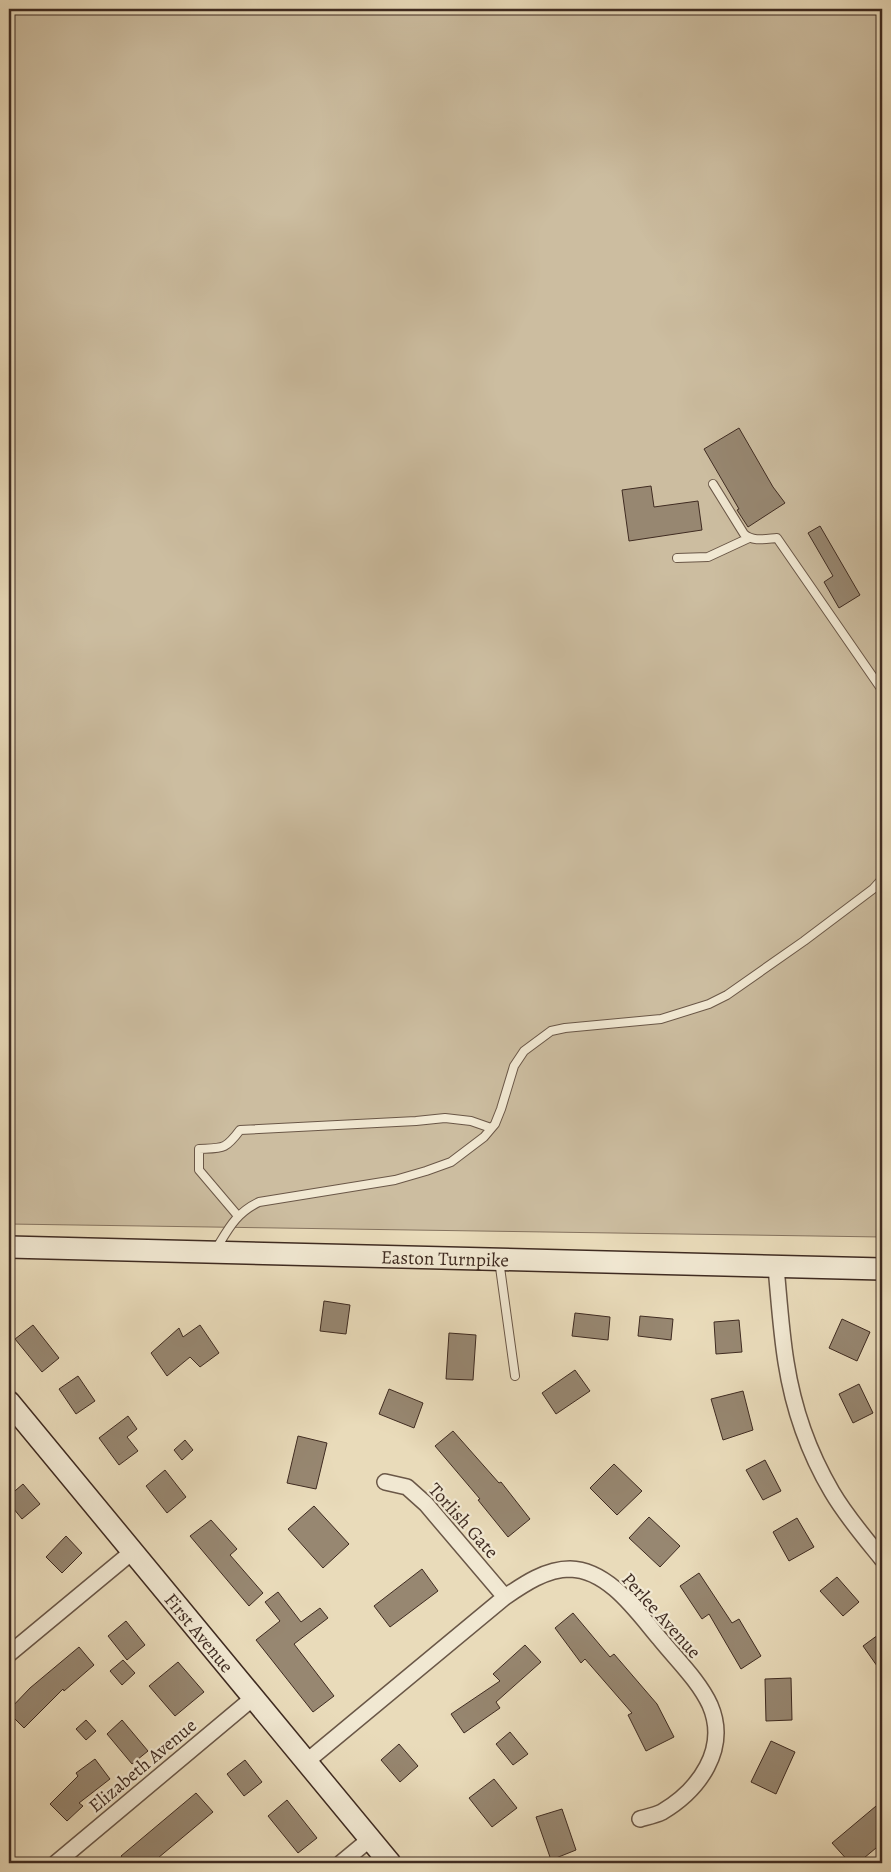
<svg xmlns="http://www.w3.org/2000/svg" width="891" height="1872" font-family="Alegreya,serif">
	<style>
		.green { fill: #ccbda0; stroke: #867460 }
		.building { fill: #978771; stroke: #3f2b21 }
		.lines { fill: none; stroke-linecap: round; stroke-linejoin: round }
		.lane-casing { stroke: #6a5747; stroke-width: 10 }
		.street-casing { stroke: #6a5747; stroke-width: 18 }
		.secondary-casing { stroke: #3f2b21; stroke-width: 24 }
		.lane { stroke: #f1e8d2; stroke-width: 8 }
		.street { stroke: #f1e8d2; stroke-width: 15 }
		.secondary { stroke: #f1e8d2; stroke-width: 21 }
		.labels { text-anchor: middle; stroke-width: 4.5; stroke-linejoin: round; paint-order: stroke }
		.street-label { font-size: 19px; fill: #3f2b21; stroke: #f1e8d2 }
	</style>
	<rect width="100%" height="100%" fill="#e9dbba"/>
	<filter id="stains"><feTurbulence type="fractalNoise" baseFrequency=".004" numOctaves="4"/><feColorMatrix values="0 0 0 0 .2 0 0 0 0 .09 0 0 0 0 .02 0 0 0 .5 -.17"/></filter>
	<radialGradient id="worn" r=".72"><stop offset=".6" stop-color="#630" stop-opacity="0"/><stop offset="1" stop-color="#630" stop-opacity=".3"/></radialGradient>
	<path class="green" d="M9,9h873v1228l-873,-13z"/>
	<path class="building" d="M739,428l34,59 12,16 -37,24 -11,-17 2,-1 -35,-60z
		M651,486l3,21 44,-6 4,29 -73,11 -7,-51z
		M820,526l40,69 -21,13 -15,-26 9,-6 -25,-43z
		M324,1301l26,4 -4,29 -26,-3z
		M575,1313l35,4 -2,23 -36,-4z
		M640,1316l33,3 -2,21 -33,-4z
		M842,1319l28,13 -13,29 -28,-13z
		M739,1320l3,32 -26,2 -2,-32z
		M33,1325l26,33 -17,14 -27,-33z
		M200,1325l19,28 -19,14 -10,-10 -23,19 -16,-23 28,-25 4,9z
		M449,1333l27,2 -3,45 -27,-1z
		M575,1370l15,21 -34,23 -14,-21z
		M78,1376l17,25 -19,13 -17,-25z
		M859,1384l14,29 -20,10 -14,-29z
		M389,1389l34,14 -9,25 -35,-14z
		M743,1391l10,39 -30,10 -12,-41z
		M128,1416l9,13 -10,8 11,14 -19,14 -20,-27z
		M453,1431l46,52 2,-1 29,37 -22,18 -30,-37 2,-1 -45,-53z
		M298,1436l29,7 -11,46 -29,-6z
		M185,1440l8,10 -11,10 -8,-10z
		M765,1460l16,31 -18,9 -17,-30z
		M614,1464l28,27 -25,24 -27,-27z
		M165,1470l21,27 -19,16 -21,-27z
		M23,1484l17,20 -18,15 -13,-16v-7z
		M314,1506l35,38 -26,24 -35,-39z
		M649,1517l31,29 -20,21 -31,-29z
		M797,1518l17,29 -25,14 -16,-29z
		M211,1520l26,29 -7,6 33,38 -14,13 -59,-70z
		M66,1536l16,17 -20,20 -16,-16z
		M422,1569l16,22 -48,36 -16,-21z
		M699,1573l33,50 7,-4 22,37 -20,13 -32,-55 -7,5 -22,-33z
		M837,1577l22,25 -16,14 -23,-25z
		M278,1592l23,30 19,-14 8,10 -34,26 40,52 -21,16 -57,-72 24,-19 -15,-19z
		M573,1613l37,44 4,-3 43,50 17,33 -28,14 -18,-36 4,-2 -47,-54 -4,4 -26,-35z
		M126,1621l19,24 -18,15 -19,-24z
		M882,1632v41l-19,-27z
		M525,1645l16,17 -45,40 4,6 -36,25 -13,-19 49,-33 -7,-7z
		M79,1647l15,18 -30,26 -1,-2 -39,39 -15,-15v-3l21,-22z
		M123,1660l12,13 -13,12 -12,-14z
		M178,1662l26,30 -29,24 -26,-30z
		M791,1678l1,42 -26,1 -1,-42z
		M86,1720l10,11 -10,9 -10,-11z
		M122,1720l26,31 -16,13 -25,-30z
		M510,1732l18,22 -15,11 -17,-21z
		M771,1741l24,11 -19,42 -25,-12z
		M399,1744l19,22 -18,16 -19,-22z
		M95,1759l15,20 -31,24 4,3 -16,15 -17,-17 28,-28 -2,-3z
		M245,1760l17,22 -18,14 -17,-22z
		M494,1779l23,29 -25,19 -23,-29z
		M196,1793l17,19 -61,51h-25l-6,-7z
		M287,1800l30,38 -19,15 -30,-37z
		M882,1801v42l-24,20h-8l-18,-20z
		M562,1809l14,41 -25,10 -15,-43z"/>
	<g class="lines">
		<g class="lane-casing">
			<path id="lane" d="M713,484l31,50c9,8 21,5 33,4l105,152
				M677,558l31,-1 41,-19
				M238,1216l-39,-46v-21c24,-1 26,1 41,-19l176,-9 29,-3 26,3 20,7
				M216,1249c13,-21 20,-36 43,-47l136,-22 31,-9 25,-9 33,-25 11,-13 6,-15 13,-43 10,-15 27,-20 14,-3 96,-9 48,-15 18,-9 77,-54 69,-52 9,-10
				M499,1260l16,116"/>
		</g>
		<g class="street-casing">
			<path id="street" d="M776,1267c3,32 5,64 10,95 7,45 23,91 46,130 14,24 33,46 50,67
				M385,1482l22,5 19,17 79,93
				M9,1654l123,-102
				M306,1762l199,-165c19,-13 41,-28 65,-28 39,1 67,43 90,70 17,21 39,42 50,66 19,44 -11,85 -48,107 -6,3 -15,5 -22,7
				M56,1863l197,-165
				M341,1863l29,-24"/>
		</g>
		<g class="secondary-casing">
			<g id="secondary">
				<path id="s1" d="M9,1247l873,22"/>
				<path id="s2" d="M9,1402l381,461"/>
			</g>
		</g>
		<use href="#lane" class="lane"/>
		<use href="#street" class="street"/>
		<use href="#secondary" class="secondary"/>
	</g>
	<g class="labels">
		<g class="street-label">
			<text dy="7" stroke="none"><textPath href="#s1" startOffset="436">Easton Turnpike</textPath></text>
			<text transform="translate(464 1520) rotate(48)" y="7">Torlish Gate</text>
			<text transform="translate(662 1615) rotate(48)" y="7">Perlee Avenue</text>
			<text dy="7" stroke="none"><textPath href="#s2" startOffset="299">First Avenue</textPath></text>
			<text transform="translate(142 1765) rotate(-40)" y="7">Elizabeth Avenue</text>
		</g>
	</g>
	<rect width="891" height="1872" fill="none" stroke="#e9dbba" stroke-width="30"/>
	<rect x="10" y="10" width="871" height="1852" fill="none" stroke="#3f2b21" stroke-width="2.5"/>
	<rect x="15" y="15" width="861" height="1842" fill="none" stroke="#3f2b21"/>
	<rect width="100%" height="100%" filter="url(#stains)"/>
	<rect width="100%" height="100%" fill="url(#worn)"/>
</svg>
